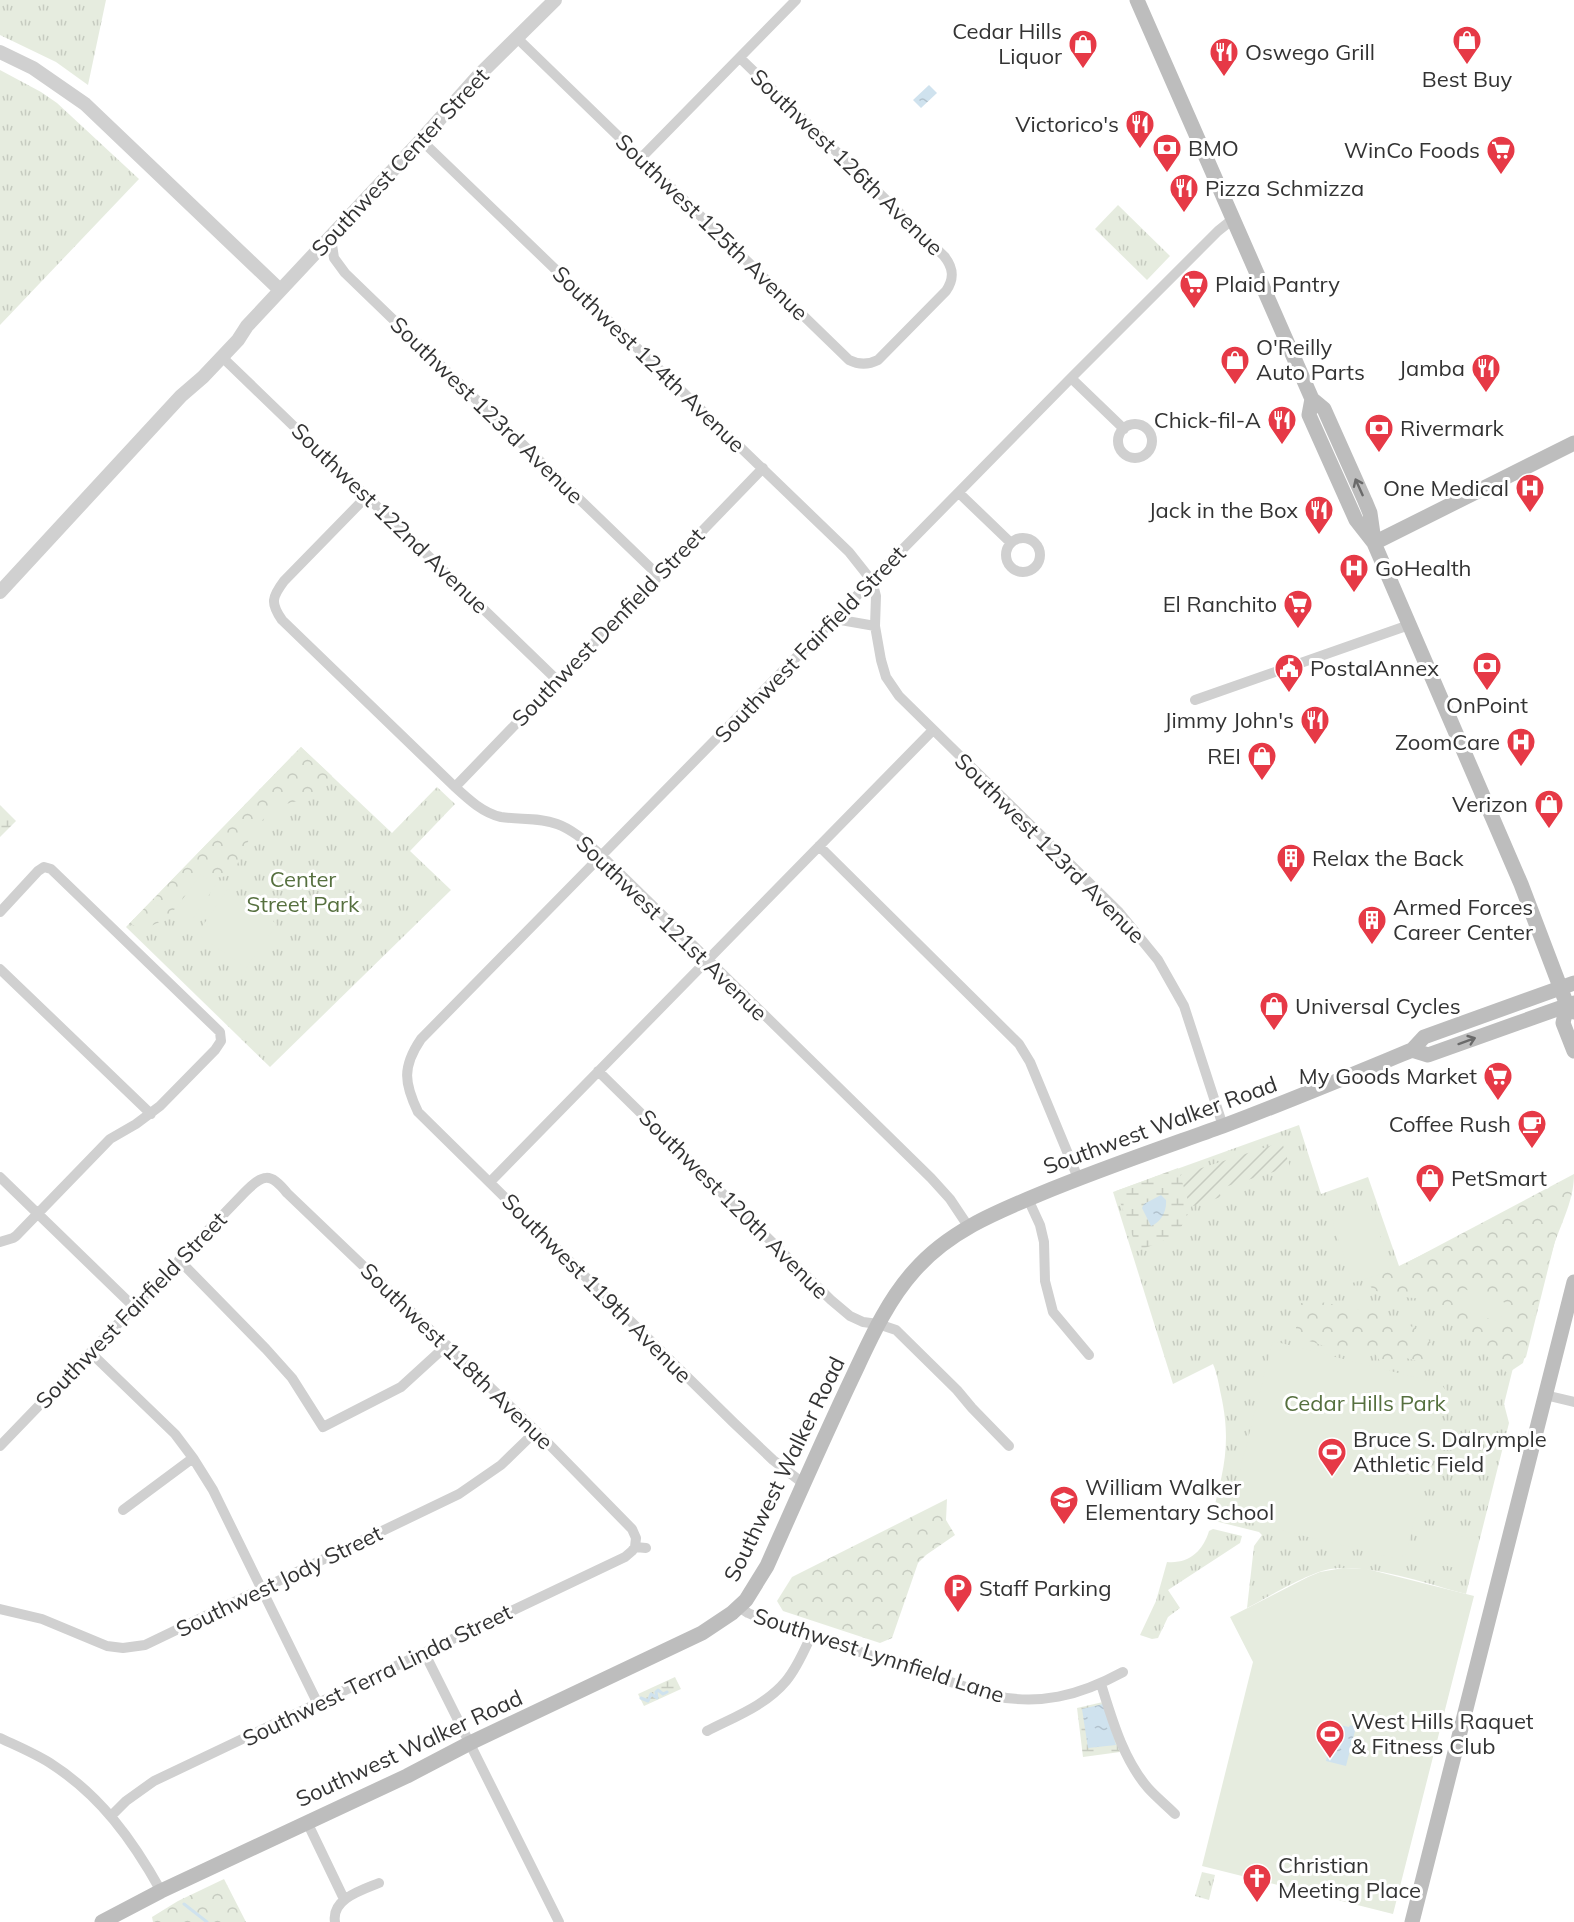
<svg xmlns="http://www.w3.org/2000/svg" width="1574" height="1922" font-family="Mulish,sans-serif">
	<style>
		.grass { fill: url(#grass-tufts) }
		.forest { fill: url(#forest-crowns) }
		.wetland { fill: url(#wetland-marsh) }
		.garden { fill: url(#garden-furrows) }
		.pitch { fill: #e6ecdf }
		.water { fill: url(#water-ripples) }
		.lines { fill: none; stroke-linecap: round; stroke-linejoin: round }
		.stream { stroke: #cfe2ee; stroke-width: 3 }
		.minor { stroke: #d0d0d0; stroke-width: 10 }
		.tertiary { stroke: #d0d0d0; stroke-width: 14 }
		.secondary { stroke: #bdbdbd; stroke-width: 15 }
		.oneway { stroke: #6a6a6a }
		.labels { text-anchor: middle; stroke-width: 6; stroke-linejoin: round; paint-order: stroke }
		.poi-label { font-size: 22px; fill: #333; stroke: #fff; text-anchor: start }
		.street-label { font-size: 22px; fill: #333; stroke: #fff }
		.park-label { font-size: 22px; fill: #56703f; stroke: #fff }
	</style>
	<defs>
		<pattern id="grass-tufts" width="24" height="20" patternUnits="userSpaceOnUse" patternTransform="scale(1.5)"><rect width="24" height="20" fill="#e6ecdf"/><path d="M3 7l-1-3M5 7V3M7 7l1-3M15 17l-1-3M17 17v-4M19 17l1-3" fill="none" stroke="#c6cbc0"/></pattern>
		<pattern id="forest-crowns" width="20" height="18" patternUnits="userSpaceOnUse" patternTransform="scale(1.5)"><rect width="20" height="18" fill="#e6ecdf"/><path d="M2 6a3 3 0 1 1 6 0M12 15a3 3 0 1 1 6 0" fill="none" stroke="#c6cbc0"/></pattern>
		<pattern id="wetland-marsh" width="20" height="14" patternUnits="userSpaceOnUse" patternTransform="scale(1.5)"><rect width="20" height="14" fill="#e6ecdf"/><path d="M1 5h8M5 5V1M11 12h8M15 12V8" fill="none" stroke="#c6cbc0"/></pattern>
		<pattern id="garden-furrows" width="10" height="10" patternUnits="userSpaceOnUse" patternTransform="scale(1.5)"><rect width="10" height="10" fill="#e6ecdf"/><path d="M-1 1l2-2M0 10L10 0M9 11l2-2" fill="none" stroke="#c6cbc0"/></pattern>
		<pattern id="water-ripples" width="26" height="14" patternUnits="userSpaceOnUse" patternTransform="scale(1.5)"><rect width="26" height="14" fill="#cfe2ee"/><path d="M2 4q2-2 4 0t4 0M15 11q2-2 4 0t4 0" fill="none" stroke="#b2c2cd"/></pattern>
	</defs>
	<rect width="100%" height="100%" fill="#fff"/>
	<path class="grass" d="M0,0h106l-18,85 -32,-23 -56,-27z
		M0,70l41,22 16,11 82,76 -139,146z
		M1118,205l52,51 -23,24 -52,-51z
		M301,747l91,86 45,-46 18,17 -45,47 41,39 -181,177 -144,-140z
		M1299,1125l22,69 47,-17 31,89 168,-81 -6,32 -35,140 -13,11 -9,36 5,19 -43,171c-38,-10 -97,-31 -136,-25 -22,4 -62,28 -83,39l7,-62 8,-11 -3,-3 -48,-12c12,-47 21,-75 10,-125 -2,-10 -4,-22 -8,-31l-40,20 -60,-192z
		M1213,1529l29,7 -2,7 -72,47 12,18 -12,9 -10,21 -6,1 -12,-4 16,-34 11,-39c22,2 36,-11 42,-31z
		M1202,1872l13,3 -6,25 -14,-4z"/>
	<path class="forest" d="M301,747l31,29 -20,21 -26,7 -17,10 -14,13 -21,44 -7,5 -12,2 -14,-5c-14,19 -31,53 -58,54 -4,0 -10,-2 -14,-3z
		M1574,1174c0,26 -12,47 -20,71 -12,39 -21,79 -31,118l-15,10c-31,-18 -47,-58 -77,-72 -13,-5 -63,-2 -62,-20l5,-5 17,-5z
		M1308,1302h13c33,7 102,14 114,49 -11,21 -21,5 -35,7 -4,0 -10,4 -14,5l-6,-2 -5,-7 -15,-7 -17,5 -40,-13 -6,-7 -4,-18 2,-10z
		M947,1499l-1,21 9,15 -29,20 -8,8 -26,75 -12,5 -97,-32 -6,-10 15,-24z
		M224,1879l22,43h-93l-1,-5 26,-16z"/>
	<path class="wetland" d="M0,805l16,16 -16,16z
		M1178,1168l13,40 -14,27 -39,16 -22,-60z
		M675,1677l6,12 -37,17 -6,-12z
		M1103,1702l17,50 -37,5 -6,-49z"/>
	<path class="garden" d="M1282,1142l8,25 -72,22 3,8 -31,10 -10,-32z"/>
	<path class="pitch" d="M201,874l15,11 -23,33 -16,-11z
		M228,889l49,35 -31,44 -49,-34z
		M1370,1203l21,68 -39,12 -21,-67z
		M1464,1289l42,14 -7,19 -41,-14z
		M1273,1341l168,43 6,8 -41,162 -9,5 -169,-42z
		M1427,1527l48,13 -8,31 -48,-12z
		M1343,1568l24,1 107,27 -81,318 -191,-48 51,-204 -23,-45 78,-40 12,-5z"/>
	<path class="water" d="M929,85l8,8 -16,15 -8,-8z
		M1161,1195l5,5c1,11 -5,22 -15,26l-9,-18 2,-4z
		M1103,1704l13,41 -28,3 -6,-39z
		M1335,1724l14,3 1,-2 6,2 -10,39 -20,-5z"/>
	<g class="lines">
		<path class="stream" d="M641,1698l7,3 3,-7 6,4 -1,-6 2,-2 5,4 4,-2
			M184,1904l23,18"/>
		<path class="minor" d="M516,37l333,323c10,5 19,5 29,0l68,-69c9,-13 7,-24 -2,-35l-204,-198
			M421,140l428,412 23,29 4,15 -1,30 6,34 5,17 13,19 219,215 40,49 26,46 39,120
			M641,158l155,-158
			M331,238l3,20 11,15 313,302
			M222,357l335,323
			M1071,378l53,51
			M1118 441a17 17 0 1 1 34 0a17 17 0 1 1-34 0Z
			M959,493l52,50
			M367,496l-83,85c-12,16 -14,22 -2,39l173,167c13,12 28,26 46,30 19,3 38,0 56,7 17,6 31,20 45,32l329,322 19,21 18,27
			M1006 555a17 17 0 1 1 34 0a17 17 0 1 1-34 0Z
			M835,619l40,7
			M1195,700l214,-75
			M455,787l308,-319
			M819,846l200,198 11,18 48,116
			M0,912l38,-41 6,-4 7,2 169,163 1,9 -6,9 -55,56 -24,18 -26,15 -94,97 -3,2 -13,4
			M0,969l151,145
			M598,1071l233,229 19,16 13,6 15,2 18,6 61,60 15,18 37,38
			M0,1177l134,130
			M490,1182l443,-452
			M1028,1199l12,26 4,17 1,39 8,31 36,43
			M179,1260l87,89 26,29 31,49 78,-40 46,-42
			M91,1353l84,81 18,24 20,32 105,214
			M1545,1395l29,7
			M0,1446l245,-254c18,-18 25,-20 42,1l249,238 96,98 4,9 -1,9
			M804,1484l-31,-24 -39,-37 -316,-311c-14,-29 -16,-45 3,-73l650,-661 147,-147 15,-12
			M123,1510l70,-52
			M739,1607l9,6 19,8 223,74c49,11 89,1 133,-23
			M0,1609l42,10 65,27 16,2 22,-3 314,-151 42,-29 35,-34
			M424,1652l135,270
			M1101,1684c11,35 22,75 47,104 8,9 18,17 27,26
			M707,1731c27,-14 58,-25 79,-50 11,-13 18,-30 25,-45
			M0,1738c17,8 34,15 50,25 50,32 82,76 111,128
			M112,1815l14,-14 28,-20 471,-224 7,-6 3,-4 11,1
			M307,1822l37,77
			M335,1922c-4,-23 27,-32 44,-39"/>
		<path class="tertiary" d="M0,52l33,16 52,36 195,186
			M0,592l181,-196 22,-19 35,-37 9,-14 174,-186 59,-66 75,-74"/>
		<path class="secondary" d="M1137,0l175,399 12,10 41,92 5,12 4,28
			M1312,399l-3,16 47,105 18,23 147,341 46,121 7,7
			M1374,543l200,-100
			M1567,1005l-4,18 11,28
			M1412,1050l16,5 146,-52
			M102,1922l59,-31 246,-115 63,-33 232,-110 30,-20 14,-13 21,-34c28,-63 56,-127 86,-190 17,-36 34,-75 61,-105 34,-39 80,-58 126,-77 60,-25 122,-46 183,-68 64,-24 126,-50 189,-76l12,-13 150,-54
			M1412,1922l162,-640"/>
	</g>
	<defs><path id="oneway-shaft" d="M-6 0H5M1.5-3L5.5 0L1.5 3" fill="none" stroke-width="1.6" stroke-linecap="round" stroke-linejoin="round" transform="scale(1.5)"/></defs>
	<g class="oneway">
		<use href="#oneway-shaft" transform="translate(1359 487) rotate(-114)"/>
		<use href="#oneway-shaft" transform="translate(1467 1041) rotate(-20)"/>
	</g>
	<defs>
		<g id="shop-pin" transform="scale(1.5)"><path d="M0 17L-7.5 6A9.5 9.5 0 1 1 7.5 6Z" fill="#e63946" stroke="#fff"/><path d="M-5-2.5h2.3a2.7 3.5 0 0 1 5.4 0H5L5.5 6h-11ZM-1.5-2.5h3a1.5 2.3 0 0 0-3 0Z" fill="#fff"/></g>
		<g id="restaurant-pin" transform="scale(1.5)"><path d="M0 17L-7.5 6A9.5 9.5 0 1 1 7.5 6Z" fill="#e63946" stroke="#fff"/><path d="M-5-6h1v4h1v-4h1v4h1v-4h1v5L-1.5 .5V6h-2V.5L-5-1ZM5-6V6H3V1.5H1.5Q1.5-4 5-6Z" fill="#fff"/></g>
		<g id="bank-pin" transform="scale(1.5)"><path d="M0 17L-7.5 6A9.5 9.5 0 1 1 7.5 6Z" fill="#e63946" stroke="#fff"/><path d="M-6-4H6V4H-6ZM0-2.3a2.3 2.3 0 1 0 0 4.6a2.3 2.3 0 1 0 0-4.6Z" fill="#fff"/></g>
		<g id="supermarket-pin" transform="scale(1.5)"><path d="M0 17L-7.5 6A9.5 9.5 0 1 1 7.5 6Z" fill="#e63946" stroke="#fff"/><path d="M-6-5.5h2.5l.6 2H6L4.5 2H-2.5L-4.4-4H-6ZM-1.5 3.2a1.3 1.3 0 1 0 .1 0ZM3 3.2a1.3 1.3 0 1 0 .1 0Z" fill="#fff"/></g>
		<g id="hospital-pin" transform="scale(1.5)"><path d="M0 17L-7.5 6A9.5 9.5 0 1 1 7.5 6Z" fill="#e63946" stroke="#fff"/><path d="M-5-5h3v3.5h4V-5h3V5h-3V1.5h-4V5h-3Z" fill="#fff"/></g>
		<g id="civic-pin" transform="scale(1.5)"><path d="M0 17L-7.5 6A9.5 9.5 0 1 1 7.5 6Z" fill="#e63946" stroke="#fff"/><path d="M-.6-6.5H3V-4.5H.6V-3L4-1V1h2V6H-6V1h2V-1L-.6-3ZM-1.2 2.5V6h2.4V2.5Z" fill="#fff"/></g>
		<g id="building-pin" transform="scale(1.5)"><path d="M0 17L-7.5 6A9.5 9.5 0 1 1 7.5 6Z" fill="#e63946" stroke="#fff"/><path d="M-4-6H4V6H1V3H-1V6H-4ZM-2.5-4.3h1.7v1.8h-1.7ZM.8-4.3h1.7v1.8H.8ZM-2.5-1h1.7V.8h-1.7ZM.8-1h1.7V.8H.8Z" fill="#fff"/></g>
		<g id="cafe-pin" transform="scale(1.5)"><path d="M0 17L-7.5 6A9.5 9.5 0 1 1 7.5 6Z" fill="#e63946" stroke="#fff"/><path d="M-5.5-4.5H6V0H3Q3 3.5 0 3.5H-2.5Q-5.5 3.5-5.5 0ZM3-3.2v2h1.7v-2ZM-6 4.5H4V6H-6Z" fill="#fff"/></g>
		<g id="stadium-pin" transform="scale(1.5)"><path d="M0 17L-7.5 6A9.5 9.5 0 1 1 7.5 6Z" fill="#e63946" stroke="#fff"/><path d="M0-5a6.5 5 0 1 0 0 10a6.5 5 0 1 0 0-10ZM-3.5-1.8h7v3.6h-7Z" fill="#fff"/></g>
		<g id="school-pin" transform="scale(1.5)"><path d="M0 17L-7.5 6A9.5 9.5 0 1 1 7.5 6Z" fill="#e63946" stroke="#fff"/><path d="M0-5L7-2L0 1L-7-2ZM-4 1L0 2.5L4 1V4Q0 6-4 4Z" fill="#fff"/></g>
		<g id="parking-pin" transform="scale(1.5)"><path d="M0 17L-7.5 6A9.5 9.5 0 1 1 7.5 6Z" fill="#e63946" stroke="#fff"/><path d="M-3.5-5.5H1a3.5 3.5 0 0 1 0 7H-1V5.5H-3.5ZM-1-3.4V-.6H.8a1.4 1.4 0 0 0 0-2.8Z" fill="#fff"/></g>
		<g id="church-pin" transform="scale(1.5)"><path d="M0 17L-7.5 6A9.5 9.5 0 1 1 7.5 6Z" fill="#e63946" stroke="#fff"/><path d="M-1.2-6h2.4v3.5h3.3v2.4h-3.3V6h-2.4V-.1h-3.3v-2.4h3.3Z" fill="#fff"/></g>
	</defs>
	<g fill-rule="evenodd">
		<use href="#shop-pin" x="1467" y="40"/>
		<use href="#shop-pin" x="1083" y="44"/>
		<use href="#restaurant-pin" x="1224" y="52"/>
		<use href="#restaurant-pin" x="1140" y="124"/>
		<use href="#bank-pin" x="1167" y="148"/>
		<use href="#supermarket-pin" x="1501" y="150"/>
		<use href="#restaurant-pin" x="1184" y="188"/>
		<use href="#supermarket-pin" x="1194" y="284"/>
		<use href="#shop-pin" x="1235" y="360"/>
		<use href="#restaurant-pin" x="1486" y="368"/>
		<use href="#restaurant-pin" x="1282" y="420"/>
		<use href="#bank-pin" x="1379" y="428"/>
		<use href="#hospital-pin" x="1530" y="488"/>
		<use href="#restaurant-pin" x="1319" y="510"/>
		<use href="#hospital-pin" x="1354" y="568"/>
		<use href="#supermarket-pin" x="1298" y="604"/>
		<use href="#bank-pin" x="1487" y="666"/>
		<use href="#civic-pin" x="1289" y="668"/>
		<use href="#restaurant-pin" x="1315" y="720"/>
		<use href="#hospital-pin" x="1521" y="742"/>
		<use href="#shop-pin" x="1262" y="756"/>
		<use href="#shop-pin" x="1549" y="804"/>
		<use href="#building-pin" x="1291" y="858"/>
		<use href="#building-pin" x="1372" y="920"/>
		<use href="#shop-pin" x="1274" y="1006"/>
		<use href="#supermarket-pin" x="1498" y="1076"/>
		<use href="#cafe-pin" x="1532" y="1124"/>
		<use href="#shop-pin" x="1430" y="1178"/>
		<use href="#stadium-pin" x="1332" y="1452"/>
		<use href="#school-pin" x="1064" y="1500"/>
		<use href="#parking-pin" x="958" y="1588"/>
		<use href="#stadium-pin" x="1330" y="1734"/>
		<use href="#church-pin" x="1257" y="1878"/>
	</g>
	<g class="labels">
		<g class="poi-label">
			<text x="1062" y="39" text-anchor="end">Cedar Hills<tspan x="1062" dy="25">Liquor</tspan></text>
			<text x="1245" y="60">Oswego Grill</text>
			<text x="1467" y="87" text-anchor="middle">Best Buy</text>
			<text x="1119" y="132" text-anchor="end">Victorico's</text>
			<text x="1188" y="156">BMO</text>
			<text x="1480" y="158" text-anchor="end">WinCo Foods</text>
			<text x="1205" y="196">Pizza Schmizza</text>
			<text x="1215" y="292">Plaid Pantry</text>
			<text x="1256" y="355">O'Reilly<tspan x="1256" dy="25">Auto Parts</tspan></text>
			<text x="1465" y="376" text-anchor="end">Jamba</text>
			<text x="1261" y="428" text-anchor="end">Chick-fil-A</text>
			<text x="1400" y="436">Rivermark</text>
			<text x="1509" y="496" text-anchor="end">One Medical</text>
			<text x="1298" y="518" text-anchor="end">Jack in the Box</text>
			<text x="1375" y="576">GoHealth</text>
			<text x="1277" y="612" text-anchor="end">El Ranchito</text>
			<text x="1310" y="676">PostalAnnex</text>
			<text x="1487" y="713" text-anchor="middle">OnPoint</text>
			<text x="1294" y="728" text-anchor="end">Jimmy John's</text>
			<text x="1500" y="750" text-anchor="end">ZoomCare</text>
			<text x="1241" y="764" text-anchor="end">REI</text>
			<text x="1528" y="812" text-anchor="end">Verizon</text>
			<text x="1312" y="866">Relax the Back</text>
			<text x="1393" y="915">Armed Forces<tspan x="1393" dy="25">Career Center</tspan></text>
			<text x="1295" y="1014">Universal Cycles</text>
			<text x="1477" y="1084" text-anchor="end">My Goods Market</text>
			<text x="1511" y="1132" text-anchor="end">Coffee Rush</text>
			<text x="1451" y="1186">PetSmart</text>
			<text x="1353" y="1447">Bruce S. DaIrymple<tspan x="1353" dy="25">Athletic Field</tspan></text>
			<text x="1085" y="1495">William Walker<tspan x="1085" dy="25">Elementary School</tspan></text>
			<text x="979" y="1596">Staff Parking</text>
			<text x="1351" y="1729">West Hills Raquet<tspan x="1351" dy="25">&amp; Fitness Club</tspan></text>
			<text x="1278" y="1873">Christian<tspan x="1278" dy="25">Meeting Place</tspan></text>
		</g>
		<g class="street-label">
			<text transform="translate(400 162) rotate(-47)" y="8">Southwest Center Street</text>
			<text transform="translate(847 162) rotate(44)" y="8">Southwest 126th Avenue</text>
			<text transform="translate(712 227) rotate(44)" y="8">Southwest 125th Avenue</text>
			<text transform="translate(649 359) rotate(44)" y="8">Southwest 124th Avenue</text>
			<text transform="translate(487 410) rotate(44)" y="8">Southwest 123rd Avenue</text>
			<text transform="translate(390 518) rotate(44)" y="8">Southwest 122nd Avenue</text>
			<text transform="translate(608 627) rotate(-46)" y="8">Southwest Denfield Street</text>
			<text transform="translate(810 644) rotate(-46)" y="8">Southwest Fairfield Street</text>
			<text transform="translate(1050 848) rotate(45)" y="8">Southwest 123rd Avenue</text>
			<text transform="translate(672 928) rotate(44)" y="8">Southwest 121st Avenue</text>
			<text transform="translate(1160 1125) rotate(-20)" y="8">Southwest Walker Road</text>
			<text transform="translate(734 1204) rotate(45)" y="8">Southwest 120th Avenue</text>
			<text transform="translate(597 1288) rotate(45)" y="8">Southwest 119th Avenue</text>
			<text transform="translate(131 1310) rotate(-46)" y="8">Southwest Fairfield Street</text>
			<text transform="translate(457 1356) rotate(44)" y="8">Southwest 118th Avenue</text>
			<text transform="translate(784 1469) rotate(-64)" y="8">Southwest Walker Road</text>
			<text transform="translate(279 1581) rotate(-26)" y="8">Southwest Jody Street</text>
			<text transform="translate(879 1655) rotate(18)" y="8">Southwest Lynnfield Lane</text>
			<text transform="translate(377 1675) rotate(-26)" y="8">Southwest Terra Linda Street</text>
			<text transform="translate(409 1748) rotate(-25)" y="8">Southwest Walker Road</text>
		</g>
		<g class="park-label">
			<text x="303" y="887">Center<tspan x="303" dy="25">Street Park</tspan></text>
			<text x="1365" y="1411">Cedar Hills Park</text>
		</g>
	</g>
</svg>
